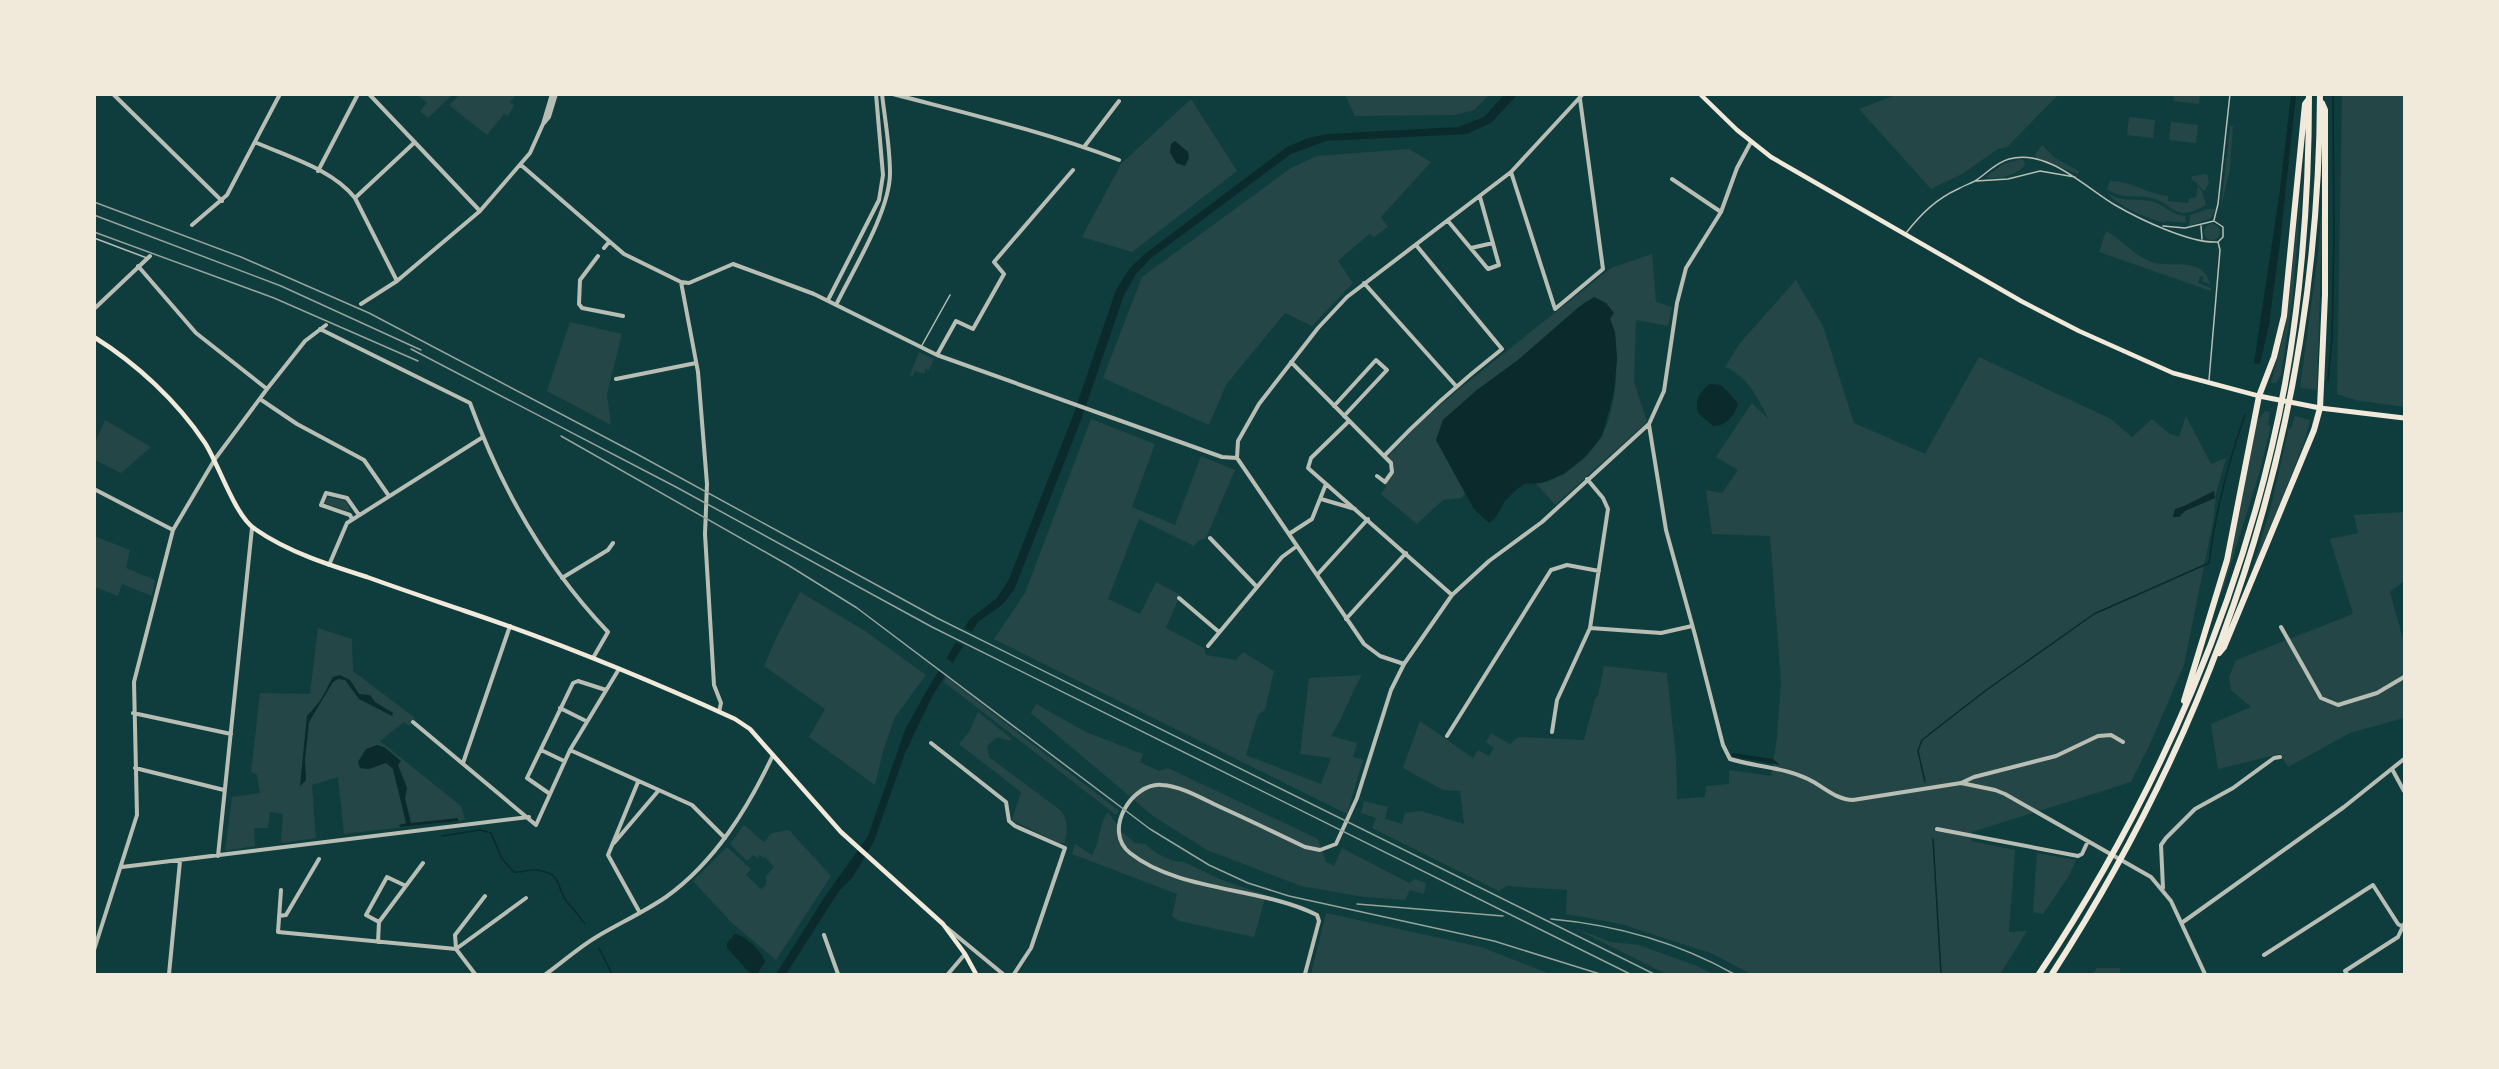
<svg xmlns="http://www.w3.org/2000/svg" width="2499" height="1069" font-family="Barlow,sans-serif">
	<style>
		.green { fill: #244646 }
		.water { fill: #0a2a2b }
		.pier { fill: #0f3d3e }
		.lines { fill: none; stroke-linecap: round; stroke-linejoin: round }
		.stream { stroke: #0a2a2b; stroke-width: 1.5 }
		.service { stroke: #b8beb3; stroke-width: 1.5 }
		.minor { stroke: #b8beb3; stroke-width: 4 }
		.secondary { stroke: #f1e9da; stroke-width: 4.5 }
		.primary { stroke: #f1e9da; stroke-width: 5 }
		.trunk { stroke: #f1e9da; stroke-width: 6 }
		.rail { stroke: #97a49c; stroke-width: 1.5 }
	</style>
	<rect width="100%" height="100%" fill="#0f3d3e"/>
	<path class="green" d="M460,94h56v1l-6,7 4,3 -6,11 -4,-2 -17,21 -38,-30z
		M1898,94h160v1l-51,52 -9,2 -36,25 -31,15 -72,-80z
		M418,95h34l-24,23 -8,-7 7,-8z
		M1345,95v-1l144,1 -15,15 -19,5 -100,1z
		M2174,95h26l-1,9 -26,-3z
		M2342,95h62v312l-49,-7 -18,-6z
		M1191,99l46,72 -105,81 -50,-15 39,-73z
		M2129,117l26,3 -2,18 -26,-3z
		M2171,122l27,3 -2,18 -27,-3z
		M2230,126h3l-3,43 -9,38z
		M2042,145l13,13 24,13 -1,3 -41,-15 -2,-4z
		M1409,149l22,13 -50,55 7,10 -14,10 -5,-3 -31,27 15,22 -41,43 -27,-13 -59,72 -17,40 -106,-47 39,-101 149,-109 26,-12z
		M2021,159l3,2 1,4c-9,11 -27,15 -39,12l17,-13z
		M2207,174l2,8 -4,9 -7,-5 -2,-4 -5,-2 1,-4z
		M2302,180l-9,116 -12,79 -5,8h-5l14,-53z
		M2110,181c22,0 37,13 58,15v5l20,2 1,-4 7,-2 2,-10 4,4 4,14c-5,3 -15,8 -22,8 -10,0 -17,-9 -26,-13 -19,-8 -31,2 -51,-11z
		M2107,193c18,11 29,4 47,9 12,4 18,13 31,14l1,7 -20,-2 -1,2c-18,-5 -45,-15 -58,-30z
		M2323,194l-6,196 -17,-2 18,-133z
		M2208,209h7l-4,9 -22,8 1,-11z
		M2204 232a8 8 0 1 1 16 0a8 8 0 1 1-16 0Z
		M2106,231c16,8 26,23 43,30 21,9 53,-7 61,23l-8,-3 2,-4 -4,-1 -2,7 13,5v3l-112,-39z
		M1652,254l4,48 16,5 -4,19 -32,-6 -2,62 13,40 -92,83 -19,-22c10,1 18,-4 26,-9 18,-9 33,-25 42,-43 13,-25 17,-84 7,-110 -4,-8 -18,-15 -25,-20l-68,59 -41,30 -34,30 -7,20 29,53 -3,5 -19,2 -26,24 -36,-30 5,-7 -5,-6 14,-15 -8,-8 32,-35 39,-33 153,-122z
		M1796,280l27,46 31,97 71,31 54,-97 132,62 21,18 20,-18 18,15 9,3 7,-21 25,48 15,-6 -10,35 -2,24 -30,148 -33,77 -20,40 -159,50 -1,9 44,9 -6,82 18,-1 -27,43h-249l-38,-20 -92,-30 -55,-10 1,-24 -60,-4 -8,5 -127,-63 4,-10 -15,-5 3,-12 24,6 -3,12 17,5 3,-11 16,-2 43,13 -4,-33 -17,-1 -40,-22 17,-47 53,37 5,-8 11,6 5,-8 -8,-6 5,-9 19,11 8,-7 66,3 11,-41 3,-3 6,-30 63,7 9,84 1,42 28,-2 1,-11 23,-2v-14l42,6 6,-39 4,-57 -11,-144 -58,-2 -6,-44 16,3 16,-23 -22,-13 36,-54 17,17c-10,-20 -22,-45 -44,-53l15,-24z
		M570,322l52,12 -15,60 4,31 -64,-34z
		M919,352l15,7 -6,12 -2,-3 -2,6 -9,-3 -2,5 -3,-1z
		M2265,411l5,1 -2,13 3,1 -12,48 -39,125 36,-177z
		M2295,416l15,4 -6,23 -54,134 21,-71 18,-78 2,1z
		M1091,419l64,25 -23,63 43,18 26,-69 34,14 -29,68 -8,3 -4,5 -55,-27 -31,80 32,15 16,-32 24,13 -14,33 38,20 2,7 30,5 7,-8 31,19 -9,39 -7,5 -12,40 75,29 10,-26 -31,-4 9,-76 53,-3c-12,19 -18,42 -31,61l26,7 -4,14 10,3 -16,54 -353,-175 31,-46z
		M105,420l46,27 -30,26 -26,-13v-17z
		M328,497l18,4 4,8 -2,2 -24,-8z
		M2404,512v69l-14,11 14,51v75l-54,15 -62,34 -8,-13 -62,15 -7,-45 40,-17 -20,-17 -2,-13 7,-17 117,-46 -23,-75 28,-6 -4,-18z
		M94,536l36,14 -4,18 29,12 -3,16 -30,-12 -4,12 -23,-9z
		M800,592l65,39 61,44 -31,42 -12,34 -8,34 -66,-48 16,-28 -61,-43 13,-30z
		M318,628l34,11 1,32 62,47 -5,8 -6,-4 -24,19 81,65 4,14 -121,14 -6,-57 -26,8 4,53 -35,5 2,-29 -13,-2 -2,16h-14l1,18 -30,5 7,-54 28,-4 -3,-18 -6,-3 9,-79 50,1z
		M946,677l173,134 -3,4 -172,-133z
		M1036,704l50,28 57,22 -3,8 19,9 9,-3 150,71 8,23 8,4 8,-18 67,35 6,-4 11,4 -2,11 -14,-4 -5,10 -41,-3 -63,-11 -94,-36 -54,-34 -122,-103z
		M978,712l34,27 -2,2 -13,-4 -10,9 2,11 71,53c9,10 7,20 5,33h-6l-47,-23 9,-28 -62,-48 10,-12z
		M1108,812l15,21 12,10 10,1 11,9 17,8 11,1 38,18 44,15 -12,42 -75,-16 -7,-5 5,-22 -105,-40 3,-10 17,11c9,-14 6,-29 16,-43z
		M744,825l20,17 8,-9 17,-3 42,46 -55,84 -44,-37 -39,-42 34,-34 24,22 -5,6 15,14 5,-4v-9l8,-9 -9,-10 -2,1 -3,-3 -3,3 -4,-3 -4,5h-3l-16,-16z
		M2037,853l39,7 -7,16 -26,38 -10,-2z
		M1326,913l155,34 69,27h-239z
		M1574,928l37,14 28,3 58,21 16,8h-47z
		M2097,968h23v6h-27z"/>
	<path class="water" d="M1504,95h13l-26,28 -24,11 -141,7 -35,13 -140,104 -15,16 -12,21 -43,125 -67,170 -12,15 -24,17 -45,73 -28,58 -31,88 -21,36 -14,14 -53,83h-10l50,-79 42,-59 37,-106 22,-40 43,-71 27,-21 12,-19 64,-163 43,-126 14,-22 16,-15 141,-106 21,-9 20,-4 130,-7 26,-10z
		M2291,95h5l-16,147 -11,83 -9,39 -6,-1 25,-166z
		M1175,141l13,11 1,6 -4,8 -9,-3 -6,-11 1,-8z
		M1594,297l12,6 8,10 -4,6 5,13 2,26 -3,34 -12,44 -16,20 -22,18 -23,9 -17,1 -7,5 -12,12 -10,17 -6,5 -15,-14 -38,-69 7,-20 34,-30 41,-30 61,-53z
		M1710,384l11,1 17,18c-3,12 -11,23 -25,23l-15,-13c-3,-13 1,-21 12,-29z
		M2214,491l1,7 -30,13 -6,6h-6l2,-8 9,-3z
		M340,675l10,5 9,14 11,1 5,7 18,11 -1,3 -33,-17 -14,-19 -7,-1 -5,3 -24,40 -4,37 1,21 -6,6 7,-70 13,-15 13,-24z
		M377,745l7,2 17,14 -3,4 9,23 -2,10 6,25 47,-5v3l-58,6 -1,-2 7,-2 -13,-54 -7,-6 -17,6 -9,-1 -2,-6 8,-13z
		M1732,753l41,6 7,6 -45,-8 -3,-1z
		M735,934c10,1 28,18 30,28l-8,12 -7,-1 -23,-25v-5z"/>
	<path class="pier" d="M962,627l12,6 -8,14 -13,-6z
		M944,656l10,8 -7,12 -10,-7z"/>
	<g class="lines">
		<path class="stream" d="M2328,381l4,-43 2,-100 -1,-144
			M1925,782l-7,-31 4,-11 63,-49 109,-77 115,-51c6,-50 19,-100 36,-148
			M442,836l38,-6 11,3 11,26 12,13c8,1 15,-3 23,-2 28,4 18,18 30,32 7,7 12,14 18,22
			M1933,839l8,135
			M599,948l13,26"/>
		<path class="service" d="M1976,181l32,-2 32,-8 35,6
			M2214,220l4,-16 12,-110
			M2163,226l22,2 29,-7 9,6v10l-5,5 2,8 -11,130
			M2201,226l1,13
			M1906,233c15,-19 30,-34 52,-44 5,-3 11,-5 17,-8 11,-7 20,-18 34,-22 38,-11 77,29 106,46 24,14 76,39 103,37
			M94,238l53,20
			M921,347l29,-52"/>
		<path class="minor" d="M113,94l109,107
			M369,94l111,117
			M893,94c76,20 153,38 226,66
			M544,123l5,-6 7,-23
			M255,142c33,15 77,27 100,56l42,83
			M1084,147l35,-46
			M521,165l103,89 57,28 8,1 44,-19 81,30 123,61 285,102 15,1
			M318,171l40,-77
			M1511,172l44,137 48,-40 -23,-170
			M1672,179l49,33
			M355,198l60,-56
			M1448,221l40,48 11,-4 -19,-68
			M192,225l35,-30 53,-101
			M604,248l5,-6
			M1471,248l22,-5
			M598,256l-18,24 -1,24 3,4 41,8
			M138,266l58,67 71,56
			M681,282l17,90 9,112 -2,50 9,151 7,18 -2,9
			M1364,283l92,103
			M828,300l51,-100 4,-25 -7,-81
			M361,304l36,-23 83,-70 50,-58 13,-29 9,-30
			M836,305c17,-35 54,-94 54,-132 0,-26 -5,-53 -8,-79
			M94,309l56,-53
			M320,329l150,74c31,85 75,163 138,229l-15,26
			M937,355l19,-34 17,8 31,-55 -10,-12 79,-92
			M1291,362l93,94c37,-39 76,-74 118,-107l-86,-104
			M616,379l80,-16
			M260,399l37,25 67,36 25,36
			M1334,406l42,-46 11,10 -43,46
			M1349,421l-38,37 -3,10 144,127
			M1649,425l17,105 29,105 28,110 7,14c26,8 53,8 78,20 15,7 28,21 45,21l108,-17 13,-6 82,-21 42,-20 13,-1 12,7
			M1377,476l8,6 7,-10 -1,-9 -7,-7
			M94,489l79,41
			M1321,499l34,10
			M352,519l-2,-4 -29,-10 5,-12 21,5 12,17
			M1289,534l23,-15 14,-35
			M1210,538l47,49
			M329,565l18,-42 136,-86
			M1317,575l51,-56
			M562,578l46,-28 5,-7
			M1179,598l40,34
			M1346,619l60,-66
			M2281,627l40,71 17,7 39,-12 27,-16
			M1590,628l71,5 31,-7
			M1208,646l74,-89 15,-11
			M1404,664l-24,-8 -16,-12 -127,-186 1,-17 21,-37 59,-76 29,-31 164,-125 72,-78
			M560,708l26,13
			M133,713l98,21
			M413,722l123,103 34,-75 49,-81
			M1552,732l5,-32 33,-72 18,-119 -5,-11 -16,-19
			M1447,736l104,-166 16,-5 32,6
			M931,743l75,59 3,19 6,5 50,22 -34,100 -17,26
			M541,750l23,11
			M570,750l122,55 33,33
			M463,763l47,-137
			M135,768l89,22
			M2392,769l12,22
			M638,782l-30,73 32,58
			M1961,783l34,7 10,4 146,83 20,24 34,73
			M550,794l-23,-16 46,-95 5,-2 28,9
			M1937,829l141,27 4,-2 6,-13
			M614,843l45,-53
			M218,856l34,-328
			M122,867l407,-50
			M2163,888l-2,-43 5,-7 29,-29 38,-21 41,-30 6,-1
			M281,890l-3,42 178,17 19,25
			M279,916l7,-1 33,-56
			M379,922l-13,-7 21,-38 19,9
			M2183,922l161,-115 60,-48
			M946,927l57,47
			M824,935l14,39
			M378,942l1,-20 44,-59
			M456,948l-1,-13 30,-39
			M456,949l70,-51
			M94,950l43,-135 -3,-133 39,-152 42,-71 52,-70 38,-48 21,-16
			M2264,955l109,-70 25,39 5,3
			M169,974l11,-113
			M546,974c17,-12 33,-27 52,-38 22,-13 46,-24 68,-39 49,-35 82,-89 107,-142
			M948,974l17,-20
			M1305,974l14,-53 -2,-6c-55,-28 -138,-23 -187,-62 -28,-22 2,-71 32,-68 19,1 39,13 56,21 29,13 58,27 87,41l15,3 16,-6 21,-46 34,-108 13,-26 48,-69 37,-34 53,-39 107,-98 15,-33 13,-88 9,-35 35,-56 16,-44 14,-26
			M2347,974l-2,-3 53,-34 6,-13"/>
		<path class="secondary" d="M1700,94l37,36 34,27 250,144 58,30 94,42 86,23
			M94,337c43,27 83,64 111,106 14,22 30,73 50,86 33,23 74,36 112,48 33,12 66,23 98,34 92,31 182,68 270,108l15,10 91,103 102,92 22,30 11,20"/>
		<path class="primary" d="M2259,396l61,12 84,10"/>
		<path class="trunk" d="M2219,653l5,-6 90,-217 6,-22 5,-113v-185l-3,-7
			M2184,701l43,-141 32,-164 15,-39 10,-41 21,-212 3,-4
			M2039,974c118,-176 207,-380 246,-590 17,-95 24,-193 24,-290
			M2052,974c173,-268 267,-559 268,-880"/>
		<path class="rail" d="M94,202l147,55 128,56 266,140 302,165 717,356
			M94,215l187,71 140,64
			M94,232l180,66 144,63
			M411,349l265,138 256,140 698,347
			M561,436l227,129 69,43 293,221 59,36 39,18 41,13 205,45 106,33
			M1357,904l146,12
			M1551,919c66,6 126,23 183,55"/>
	</g>
	<rect width="2499" height="1069" fill="none" stroke="#f1e9da" stroke-width="192"/>
</svg>
